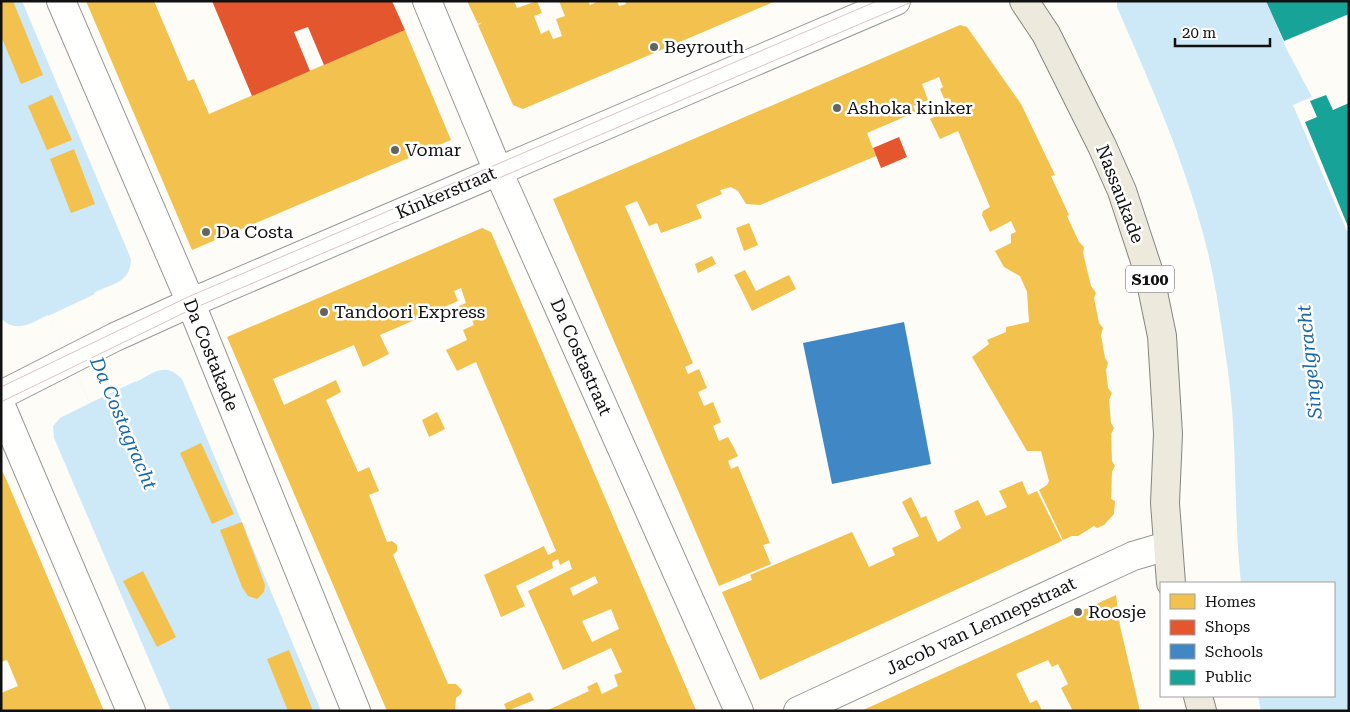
<svg xmlns="http://www.w3.org/2000/svg" width="1350" height="712" font-family="'Roboto Serif',serif">
	<style>
		.water { fill: #cde8f7 }
		.pier { fill: #fdfcf7 }
		.homes { fill: #f2c14e; fill-rule: evenodd }
		.shops { fill: #e4572e }
		.schools { fill: #3f88c5 }
		.public { fill: #17a398 }
		.lines { fill: none; stroke-linecap: round; stroke-linejoin: round }
		.minor-casing { stroke: #979795; stroke-width: 30 }
		.major-casing { stroke: #858482; stroke-width: 30 }
		.minor { stroke: #fffffe; stroke-width: 28 }
		.major { stroke: #ede9dc; stroke-width: 28 }
		.tram { stroke: #d9c6c7; stroke-width: 1 }
		.poi-dot { fill: #646362; stroke: #fff; stroke-width: 2 }
		.labels { text-anchor: middle; stroke-width: 5; stroke-linejoin: round; paint-order: stroke }
		.shield { fill: #fff; stroke: #585858; stroke-width: 1 }
		.shield-label { font-size: 16px; font-weight: bold; fill: #111 }
		.poi-label { font-size: 18px; fill: #111; stroke: #fff; text-anchor: start }
		.street-label { font-size: 18px; fill: #111; stroke: #fff }
		.water-label { font-size: 19px; font-style: italic; fill: #1768a6; stroke: #fff }
	</style>
	<rect width="100%" height="100%" fill="#fdfcf7"/>
	<path class="water" d="M1,1h21l109,258c-1,25 -19,24 -37,34l42,89c19,-10 29,-20 46,-3l139,332h-150l-117,-273 -1,-12 7,-8 30,-15 -42,-88c-16,8 -33,19 -47,3z
		M1117,1h149l21,49 25,47 -19,8 56,131v475h-88l-3,-15h76v-113h-93c-8,-73 -3,-146 -14,-219 -6,-41 -12,-87 -23,-127 -21,-80 -54,-154 -87,-230z"/>
	<path class="pier" d="M95,294l41,87 -46,22 -42,-87z"/>
	<path class="homes" d="M1,1h12l30,74 -22,9 -20,-48z
		M86,1h68l34,80 6,-2 15,35 196,-84 46,110 -259,110z
		M467,1h47l3,7 20,-7 5,12 -8,3 7,18 8,-4 4,9 9,-3 -6,-17 9,-3 -6,-15h29l2,4 9,-4h18l2,5 7,-2 -1,-3h151l-253,108 -10,-4 -35,-80 5,-3 -5,2z
		M960,25l7,2 54,77 34,71 -4,1 18,39 -2,1 12,26 5,5 -1,6 8,33 5,7 -2,5 5,25 4,5 -2,7 4,23 3,5 -2,7 2,18 4,5 -3,7 2,23 3,5 -3,6 1,27 3,5 -3,6 -1,27 4,2 -1,13 -10,11 -7,3 -3,-2 -16,10h-6l-9,4 -24,-50 8,-5 2,-4 -8,-30h-14l-55,-94 17,-13 -2,-4 19,-8v-5l23,-5 -2,-30 -7,-16 -16,-9 -9,-16 16,-8v-9l5,-2 -5,-11 -21,11 -8,-17 1,-4 7,-4 -32,-76 -18,8 -10,-20 19,-9 -9,-21 3,-2 -4,-10 -17,7 6,16 -15,6 3,6 -49,21 9,23 -116,49 -14,-1 -8,-13 -7,-4 -11,3 2,4 -26,11 6,13 -41,15 -4,-10 -8,3 -12,-25 -12,5 68,157 -8,4 3,7 11,-5 8,19 -9,4 6,14 9,-4 8,20 -8,4 6,15 9,-4 5,9 5,10 -10,5 3,8 7,-3 32,77 -7,2 8,19 -52,22 -166,-387z
		M52,95l20,45 -25,10 -19,-44z
		M74,149l21,55 -24,9 -21,-54z
		M749,223l9,22 -14,6 -8,-23z
		M482,228l9,4 205,478 -150,1 43,-20 -2,-4 10,-5 5,12 16,-8 -4,-11 8,-3 -11,-24 -48,22 -35,-79 44,-22 -3,-9 -9,5 -2,-6 -6,3 1,6 -37,18 9,20 -24,11 -8,-20 -9,-22 60,-29 4,9 8,-4 -80,-189 -19,9 -11,-21 21,-10 -4,-10 11,-5 -4,-10 -7,3 -4,-12 7,-3 -5,-15 -7,3 4,10 -78,34 9,19 -26,13 -9,-22 -81,34 11,26 52,-25 5,12 -15,8 32,72 11,-5 10,24 -10,4 18,47 5,-1 5,4v6l-4,4 55,129h8l6,6 -1,4 -5,4 -1,13h-68l-160,-374zM595,576l3,7 -25,13 -3,-8zM611,609l8,20 -27,13 -10,-21z
		M712,256l4,8 -18,9 -3,-9z
		M745,270l11,21 33,-16 7,14 -44,22 -18,-36z
		M437,412l8,17 -16,8 -7,-17z
		M201,443l33,71 -22,10 -32,-71z
		M1,469l6,12 97,230h-103v-18l17,-7 -11,-26 -6,2z
		M1022,481l6,14 9,-4 25,50 -302,139 -38,-88 30,-12 -2,-5 102,-43 17,35 26,-12 -3,-7 27,-12 -17,-34 9,-5 10,21 5,-2 12,26 23,-14 -7,-17 24,-11 8,16 10,-4 11,-5 -8,-16z
		M242,522l23,63 -1,7 -7,7 -9,-3 -6,-9 -22,-57z
		M143,571l33,66 -19,10 -34,-66z
		M1116,595l4,31 20,85h-67l-12,-23 7,-4 -10,-20 -6,3 -4,-7 -32,14 14,29 7,-3 5,11h-181z
		M289,650l24,61h-25l-21,-52z
		M530,692l4,8 -27,11 -3,-7z"/>
	<path class="shops" d="M212,1h180l13,29 -81,35 -16,-38 -14,5 16,39 -58,25z
		M899,137l8,20 -26,11 -8,-20z"/>
	<path class="schools" d="M904,322l27,142 -99,20 -29,-141z"/>
	<path class="public" d="M1266,1h83v13l-65,27z
		M1326,95l7,15 16,-7v126l-44,-107 12,-5 -7,-16z"/>
	<g class="lines">
		<g class="minor-casing">
			<path id="minor" d="M61,1l124,288 171,422
				M427,1l71,170 241,540
				M1,395l114,-58 75,-34 706,-302
				M1,406l130,305
				M798,711l335,-155 34,-10"/>
		</g>
		<g class="major-casing">
			<path id="major" d="M1024,1l22,33 56,112 20,45 27,82 13,63 6,98 -3,69 6,80
				M1198,696l4,15"/>
		</g>
		<use href="#minor" class="minor"/>
		<use href="#major" class="major"/>
		<path class="tram" d="M1,387l187,-90 689,-296
			M1,402l191,-93 722,-308"/>
	</g>
	<g class="poi-dot">
		<circle cx="654" cy="47" r="5"/>
		<circle cx="837" cy="108" r="5"/>
		<circle cx="395" cy="150" r="5"/>
		<circle cx="206" cy="232" r="5"/>
		<circle cx="324" cy="312" r="5"/>
		<circle cx="1078" cy="612" r="5"/>
	</g>
	<g class="labels">
		<rect class="shield" x="1126" y="265.5" width="48" height="27" rx="4"/>
		<g class="shield-label">
			<text x="1150" y="285">S100</text>
		</g>
		<g class="poi-label">
			<text x="664" y="53">Beyrouth</text>
			<text x="847" y="114">Ashoka kinker</text>
			<text x="405" y="156">Vomar</text>
			<text x="216" y="238">Da Costa</text>
			<text x="334" y="318">Tandoori Express</text>
			<text x="1088" y="618">Roosje</text>
		</g>
		<g class="street-label">
			<text transform="translate(446 193) rotate(-23)" y="6">Kinkerstraat</text>
			<text transform="translate(1120 194) rotate(69)" y="6">Nassaukade</text>
			<text transform="translate(211 355) rotate(68)" y="6">Da Costakade</text>
			<text transform="translate(581 357) rotate(66)" y="6">Da Costastraat</text>
			<text transform="translate(981 626) rotate(-25)" y="6">Jacob van Lennepstraat</text>
		</g>
		<g class="water-label">
			<text transform="translate(1309 362) rotate(-96)" y="7">Singelgracht</text>
			<text transform="translate(124 423) rotate(67)" y="7">Da Costagracht</text>
		</g>
	</g>
	<rect width="1350" height="712" fill="none" stroke="#111111" stroke-width="5"/>
	<rect x="1160" y="582" width="175" height="115" fill="#ffffff" stroke="#a0a0a0"/>
	<rect x="1170" y="594" width="25" height="15" fill="#f2c14e" stroke="#a0a0a0"/>
	<text x="1205" y="607" font-size="15" fill="#111111">Homes</text>
	<rect x="1170" y="620" width="25" height="15" fill="#e4572e" stroke="#a0a0a0"/>
	<text x="1205" y="632" font-size="15" fill="#111111">Shops</text>
	<rect x="1170" y="644" width="25" height="15" fill="#3f88c5" stroke="#a0a0a0"/>
	<text x="1205" y="657" font-size="15" fill="#111111">Schools</text>
	<rect x="1170" y="670" width="25" height="15" fill="#17a398" stroke="#a0a0a0"/>
	<text x="1205" y="682" font-size="15" fill="#111111">Public</text>
	<path d="M1175 38v8h95v-8" fill="none" stroke="#111111" stroke-width="2.5"/>
	<text x="1182" y="38" font-size="15" fill="#111111" stroke="#ffffff" stroke-width="4" paint-order="stroke">20 m</text>
</svg>
